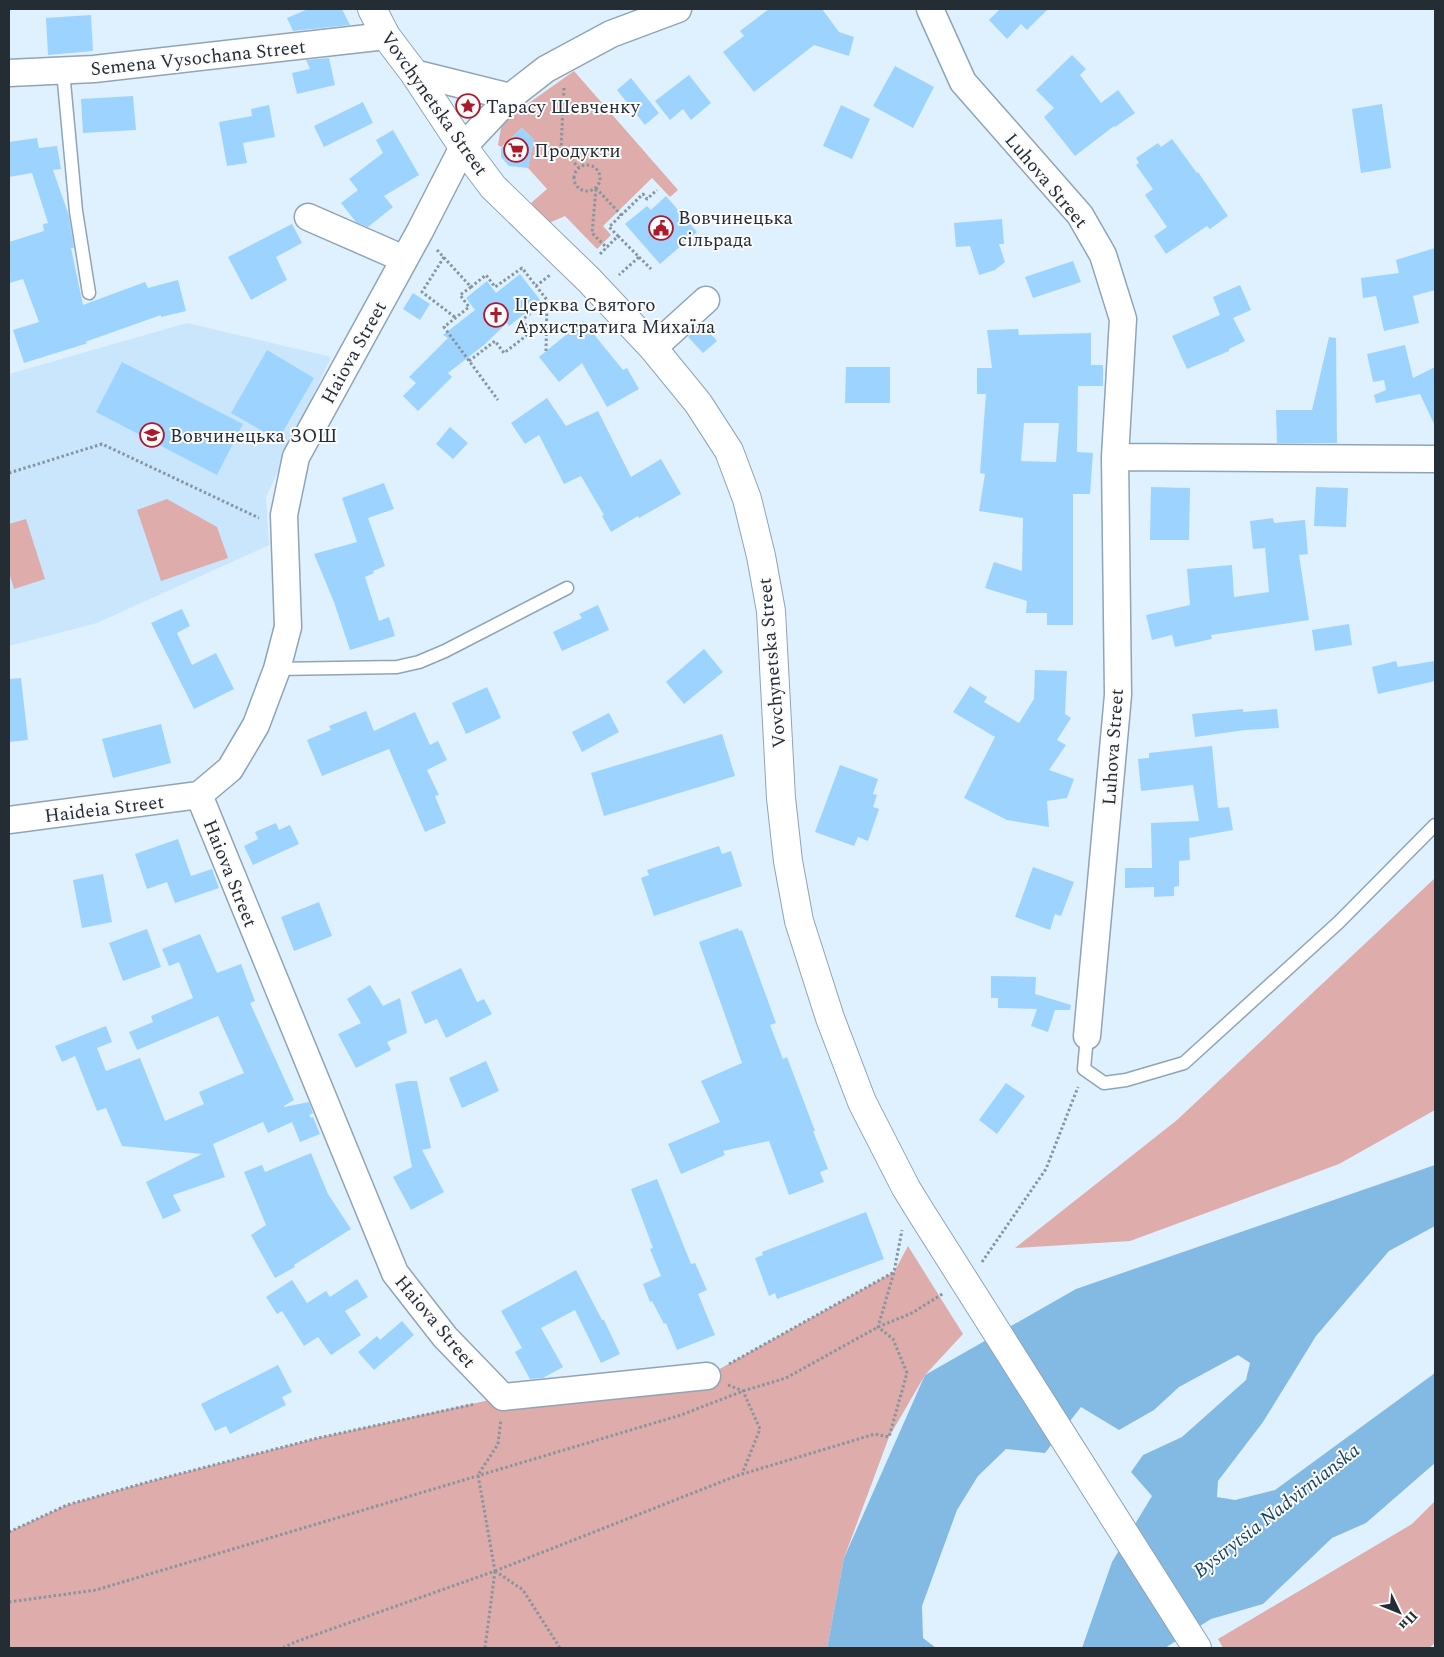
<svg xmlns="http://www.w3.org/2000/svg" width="1444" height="1657" font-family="Spectral,serif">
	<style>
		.built { fill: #c9e6fd }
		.green { fill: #deacaa }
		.water { fill: #83bae4 }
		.building { fill: #9cd4ff; fill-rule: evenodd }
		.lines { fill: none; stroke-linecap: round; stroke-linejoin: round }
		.service-casing { stroke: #8fa4b5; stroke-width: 15 }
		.minor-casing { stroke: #8fa4b5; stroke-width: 29 }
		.tertiary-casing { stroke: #8fa4b5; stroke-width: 30 }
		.path { stroke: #87959f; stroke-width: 3; stroke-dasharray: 2.5 2.5; stroke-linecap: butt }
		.service { stroke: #fff; stroke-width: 12 }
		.minor { stroke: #fff; stroke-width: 26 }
		.tertiary { stroke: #fff; stroke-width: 28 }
		.labels { text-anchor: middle; stroke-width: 4; stroke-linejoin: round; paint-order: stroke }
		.street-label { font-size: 19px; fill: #252d34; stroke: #fbfbfb }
		.poi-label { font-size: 19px; fill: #252d34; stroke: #fbfbfb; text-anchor: start }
		.water-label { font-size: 20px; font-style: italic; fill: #18435f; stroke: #fbfbfb }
	</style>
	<rect width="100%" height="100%" fill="#dff1ff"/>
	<path class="built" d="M187,323l144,34 -65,140 3,48 -172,78 -88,23v-272z"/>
	<path class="green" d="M574,71l104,119 -8,7 -18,-19 -49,48 8,9 -14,14 -32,-33 -16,7 -18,-20 16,-14 -19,-21 6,-28 -12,-12 -21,19 -3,-2 4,-23z
		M167,499l50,28 11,31 -67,23 -24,-71z
		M26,519l19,60 -31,10 -5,-17v-48z
		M1435,878v232l-96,54 -209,77 -115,7 162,-128z
		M908,1246l55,88 -38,41 -36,62 -45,121 -17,90h-818v-116l58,-27 81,-23 170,-44 185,-41 204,-21 187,-104z
		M1435,1501v142l-6,5h-206l-5,-9 194,-115z"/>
	<path class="water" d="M1435,1165v61l-46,25 -73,85 -53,86 -45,59 -1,16 18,3 40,-10 160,-117v90l-69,60 -34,15 -69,66 -52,15 -46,29h-83l30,-86 40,-66 -21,-24 12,-17 39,-18 64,-57 4,-17 -12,-8 -59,32 -25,23 -35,20 -38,-23 -36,46 -39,-4 -28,27 -21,34 -35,96 1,32 13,10h-109l17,-90 81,-183 151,-86z"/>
	<path class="building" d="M308,9h34l8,16 -57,6 -6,-13z
		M769,9h53l17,23 15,5 -5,19 -35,-11 -60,47 -31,-40 21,-16 -4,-5z
		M1000,9h48l-21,21 -6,-6 -14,15 -18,-19z
		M91,15l2,36 -45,4 -2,-37z
		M1072,55l14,14 -6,6 21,28 17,-13 17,23 -20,14 -1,-1 -39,30 -31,-39 10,-9 -18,-18z
		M329,58l6,27 -38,9 -5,-21 18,-4 -4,-9z
		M895,66l39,21 -21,41 -40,-22z
		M689,75l22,28 -20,17 -8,-11 -13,11 -15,-19z
		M631,78l28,35 -14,12 -28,-35z
		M133,96l3,34 -53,3 -2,-34z
		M363,102l10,21 -49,24 -10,-21z
		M1382,104l9,64 -30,5 -9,-64z
		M269,105l6,32 -32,6 4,20 -20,3 -8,-44 33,-6 -1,-7z
		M841,105l29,14 -18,40 -29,-13z
		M522,128l12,12 -6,28 -19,-2 -8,-9v-9z
		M393,130l26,45 -35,21 9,11 -25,20 -12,-5 -15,-19 17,-13 -9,-11 34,-26 -7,-13z
		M37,138l2,10 18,-2 4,23 -8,1 16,46 5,32h-3l12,57 62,-23 3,6 30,-8 8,31 -25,6v-2l-76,27 3,1 -64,20 -11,-33 26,-8 -16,-43 -14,4v-41l35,-11 -1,-7 5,-1 -16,-50 -23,4v-35z
		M1172,139l25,34 1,-1 30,44 -18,13 -3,-3 -41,28 -12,-18 13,-9 -22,-32 8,-6 -17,-24 3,-2 -3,-5 22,-15 3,4z
		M666,196l31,36 -37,32 -35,-40 22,-18 4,4z
		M1002,219l2,25h-5l6,18 -10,8 -16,5 -9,-29 -14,1 -2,-24z
		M292,224l10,19 -26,14 11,23 -36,20 -23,-43z
		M1435,248v42l-22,6 6,27 -35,8 -8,-35 -13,2 -2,-20 38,-5 -3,-13z
		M1073,261l8,21 -48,16 -8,-21z
		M520,274l21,27 -32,25 -2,-3 -23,22 -36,28 4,4 -34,34 -15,-15 13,-13 -7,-6 39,-39 -5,-3 32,-25 -9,-12 21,-17 9,12z
		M1240,285l11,25 -18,8 12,23 -16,8v2l-42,18 -15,-33 48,-21 -7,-18z
		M413,293l17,11 -10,16 -17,-11z
		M583,321l40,49 4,-2 12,21 -32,18 -25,-44 -23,19 -20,-25z
		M702,324l15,17 -14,12 -15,-16z
		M1018,329l1,6 72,-2v32h12v21h-25l-1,66 16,1 -3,41h-17v131h-26v-12h-21l1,-12 -42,-13 9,-26 28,9 1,-53 -44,-7 6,-37 -5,-1 6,-79h-9v-26h15l-5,-38zM1024,423h35l-3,39 -35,-1z
		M1329,337l7,1 1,105h-60l-1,-33h36z
		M1405,345l8,33 22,-11v59l-15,-32 -44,9 -2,-8 12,-5 -2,-10 -11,2 -6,-28z
		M267,350l47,28 -36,62 -47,-27z
		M122,362l121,62 -26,51 -121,-63z
		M846,367h44v36h-45z
		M547,398l19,28 32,-15 33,66 30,-18 20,35 -42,24 -1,-2 -27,16 -9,-16 2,-1 -23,-39 -17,8 -25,-49 -14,9 -14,-21z
		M450,427l18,16 -15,16 -17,-15z
		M384,483l10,26 -26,9 17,48 -12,5 1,2 -9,4 14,44 10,-4 6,19 -45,14 -16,-48 -20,-48 43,-12 -15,-44z
		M1151,487l39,1 -1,52h-39z
		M1316,487l32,1 -2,39 -32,-1z
		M1273,518l1,5 31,-3 3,34 -9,1 10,65 -98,15 1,4 -37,8 -3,-12 -20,5 -6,-25 44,-10 -3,-36 45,-4 2,32 35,-5 -4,-44 -12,1 -3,-28z
		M598,605l11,25 -47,21 -9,-19 29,-14 -3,-4z
		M182,609l8,17 -13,7 15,32 24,-12 18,36 -40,20 -43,-86z
		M1349,624l3,21 -37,6 -3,-21z
		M704,649l19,23 -39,32 -18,-22z
		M1396,661l2,6 37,-6v20l-57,13 -6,-27z
		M1035,670l32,1 -2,43 6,4 -14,22 9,5 -17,25 25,9 -7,19 -20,3 2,26 -42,-7 -43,-22 31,-61 -42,-25 17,-26 17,11 -3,5 35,21 15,-24z
		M21,678l7,62 -19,2v-63z
		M487,687l14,31 -35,16 -14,-31z
		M1243,709v3l34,-3 2,19 -34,2 -50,7 -3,-23z
		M366,711l8,20 41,-19 15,33 8,-4 9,19 -20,10 12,25 -4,1 11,27 -21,9 -36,-83 -67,27 -15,-36 24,-10 -2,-4z
		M609,713l10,19 -37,20 -10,-20z
		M161,724l10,39 -58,15 -11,-39z
		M722,734l13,42 -131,40 -13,-43z
		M1212,746l6,62 11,-1 4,23 -44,8 1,22 -11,1v25l-5,1v9l-20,1v-10l-29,1v-20h27l-1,-45 48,-2 -6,-36 -52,6 -3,-32 11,-1v-5z
		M840,765l38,14 -5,15 4,1 -4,12 6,2 -11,32 -10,-4 -4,9 -39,-14z
		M276,823l3,7 11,-5 9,19 -46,21 -9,-19 14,-7 -3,-7z
		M178,839l13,37 21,-7 7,19 -44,15 -8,-21 -20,7 -12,-35z
		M719,846l3,8 9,-3 11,35 -88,30 -13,-38 8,-3 -2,-5z
		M1033,867l41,15 -13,34 -6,-2 -5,16 -35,-13z
		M103,874l9,48 -30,6 -9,-48z
		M319,902l13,34 -38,15 -13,-34z
		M738,928l1,3 3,-1 34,93 -6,2 13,34 4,-2 28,74h-2l15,38 -8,3 4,10 -35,13 -20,-54 -46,10 2,4 -44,19 -13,-30 52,-22 -19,-41 41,-18 -43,-121z
		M147,929l14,38 -38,14 -14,-38z
		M200,934l17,39 24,-9 14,37 -5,2 44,97 -10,6v1l25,-5 4,11 -4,2 2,3 2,-1 7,17 -20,8 -8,-20 -24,11 -5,-11 -50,22 12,33 -52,18 8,16 -18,8 -17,-37 56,-28 -80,-8 -16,-38 -9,3 -22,-55 -13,6 -7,-16 51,-20 6,16 -15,6 9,23 34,-13 25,63 39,-17 -5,-12 45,-19 -26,-57 -81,34 -8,-18 24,-10 -2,-6 42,-18 -14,-36 -10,4 -7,-17z
		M461,968l16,34 7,-3 8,15 -46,24 -9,-19 -12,5 -14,-32z
		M991,976l45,1 -1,17 36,11 -1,5h-15l-7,22 -17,-6 6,-17 -39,-1v-10h-7z
		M370,985l13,21 17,-8 7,35 -20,9 4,8 -35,18 -18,-34 23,-11 -14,-24z
		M486,1061l13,30 -37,17 -13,-30z
		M409,1081h8l14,67 -9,2 22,42 -33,18 -18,-33 19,-10 -17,-83z
		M1006,1083l19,13 -28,38 -18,-14z
		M311,1153l17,41 23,35 -57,36 1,2 -20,11 -24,-43 15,-10 -22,-53 18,-7 3,7z
		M657,1179l34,85 4,-1 12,27 -9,4 17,41 -38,15 -11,-27 -2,1 -12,-23 -2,1 -7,-18 18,-8 -11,-27 3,-1 -22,-59z
		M866,1212l18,47 -107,40 -2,-6 -6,3 -14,-38 8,-3 -1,-3z
		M576,1270l26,50h2l16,34 -19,9 -26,-53 -34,18 22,39 -20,11 -13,1 -15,-27 7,-4 -21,-37z
		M357,1279l11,18 -23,14 16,24 -30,20 -13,-18 -14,9 -22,-35 -5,3 -11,-17 26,-17 15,23 19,-12 4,6z
		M402,1321l12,14 -40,35 -16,-18 19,-16 3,4z
		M278,1365l14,27 -10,5 4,8 -56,29 -4,-8 -11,5 -14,-27z"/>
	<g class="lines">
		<g class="service-casing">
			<path id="service" d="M63,71l13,140 13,82
				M277,669l120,-2 22,-5 26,-11 122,-63
				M1087,1036l-3,33 20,14 22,-3 58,-17 155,-141 96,-97"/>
		</g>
		<g class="minor-casing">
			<path id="minor" d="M678,9l-67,25 -65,35 -36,28 -47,50 -43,84 -124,226 -12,58 4,112 -11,42 -21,56 -26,44 -31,26 196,478 50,64 58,60 204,-21
				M930,9l33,73 117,133 23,40 20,64 -8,138 3,238 -31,341
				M9,73l85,-4 292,-33
				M414,73l96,24
				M308,217l96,42
				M653,348l53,-48
				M1115,457l320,2
				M9,820l190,-25"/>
		</g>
		<g class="tertiary-casing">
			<path id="tertiary" d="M372,9l14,27 28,37 49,74 30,40 96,93 64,68 45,55 31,48 18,48 14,57 10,55 10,187 7,63 11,60 31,97 32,84 44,86 16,26 275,434"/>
		</g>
		<path class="path" d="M564,88l-3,60 18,20
			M574 178a13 13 0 1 1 26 0a13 13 0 1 1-26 0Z
			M596,188l25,27
			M596,189l-4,44 15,15
			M618,236l21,21 -20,18
			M437,250l34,37 15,-12 9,12 27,-19 14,18 14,-11
			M600,254l18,-18 -9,-9 34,-33 4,5 10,-9
			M444,257l-22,35 34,26
			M639,257l12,12
			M471,287l-11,8 9,12 -25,20 54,73
			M546,351l1,-50
			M469,361l26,-20 9,12 27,-21 -9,-12 25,-20 -11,-14
			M9,473l93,-29 157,74
			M982,1262l64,-93 32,-82
			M729,1364l165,-92
			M728,1385l15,6 17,38 -18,45
			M9,1532l58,-27 81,-23 170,-44 157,-34
			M495,1571l241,-95 139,-42 14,3 18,-64 -14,-34 -15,-12 16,-55 8,-42
			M495,1571l28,19 37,58
			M9,1602l87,-12 585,-175 62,-24 43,-13 92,-51 34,-14 32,-20
			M283,1648l12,-6 200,-71 -17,-96 20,-31 3,-25
			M485,1648l10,-77"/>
		<use href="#service" class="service"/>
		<use href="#minor" class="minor"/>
		<use href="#tertiary" class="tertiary"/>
	</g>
	<defs>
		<g id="sight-ring" transform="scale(1.25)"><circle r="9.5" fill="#fbfbfb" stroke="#ad192b" stroke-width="1.5"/><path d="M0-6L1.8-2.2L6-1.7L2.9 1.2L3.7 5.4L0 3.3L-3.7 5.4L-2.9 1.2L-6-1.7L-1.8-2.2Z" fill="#ad192b"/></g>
		<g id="supermarket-ring" transform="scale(1.25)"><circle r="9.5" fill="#fbfbfb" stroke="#ad192b" stroke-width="1.5"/><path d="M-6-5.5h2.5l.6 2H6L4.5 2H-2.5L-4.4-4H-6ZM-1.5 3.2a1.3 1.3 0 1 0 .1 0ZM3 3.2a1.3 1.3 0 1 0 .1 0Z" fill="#ad192b"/></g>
		<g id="civic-ring" transform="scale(1.25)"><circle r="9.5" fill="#fbfbfb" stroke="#ad192b" stroke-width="1.5"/><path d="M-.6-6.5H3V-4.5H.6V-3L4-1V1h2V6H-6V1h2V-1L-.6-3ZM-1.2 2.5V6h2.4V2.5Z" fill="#ad192b"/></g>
		<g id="church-ring" transform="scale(1.25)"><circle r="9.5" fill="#fbfbfb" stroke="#ad192b" stroke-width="1.5"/><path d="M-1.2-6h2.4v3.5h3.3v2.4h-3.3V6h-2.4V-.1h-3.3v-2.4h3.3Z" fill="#ad192b"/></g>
		<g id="school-ring" transform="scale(1.25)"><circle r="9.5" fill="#fbfbfb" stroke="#ad192b" stroke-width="1.5"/><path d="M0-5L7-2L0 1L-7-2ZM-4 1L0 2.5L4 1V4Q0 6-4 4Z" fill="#ad192b"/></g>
	</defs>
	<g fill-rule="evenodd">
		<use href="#sight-ring" x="468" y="106"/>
		<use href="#supermarket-ring" x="516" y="150"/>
		<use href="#civic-ring" x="661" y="228"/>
		<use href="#church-ring" x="496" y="315"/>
		<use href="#school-ring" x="152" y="435"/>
	</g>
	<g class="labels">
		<g class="street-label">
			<text transform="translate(198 57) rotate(-6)" y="7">Semena Vysochana Street</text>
			<text transform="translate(435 103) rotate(55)" y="7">Vovchynetska Street</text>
			<text transform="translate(1047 180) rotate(50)" y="7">Luhova Street</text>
			<text transform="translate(353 352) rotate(-61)" y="7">Haiova Street</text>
			<text transform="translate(771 663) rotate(-95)" y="7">Vovchynetska Street</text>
			<text transform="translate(1112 747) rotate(-86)" y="7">Luhova Street</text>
			<text transform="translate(104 808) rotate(-7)" y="7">Haideia Street</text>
			<text transform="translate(231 873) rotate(68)" y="7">Haiova Street</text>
			<text transform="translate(436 1321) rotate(50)" y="7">Haiova Street</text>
		</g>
		<g class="poi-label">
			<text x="486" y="113">Тарасу Шевченку</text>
			<text x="534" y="157">Продукти</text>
			<text x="678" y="224">Вовчинецька<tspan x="678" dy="22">сільрада</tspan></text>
			<text x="514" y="311">Церква Святого<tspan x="514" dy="22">Архистратига Михаїла</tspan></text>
			<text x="170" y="442">Вовчинецька ЗОШ</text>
		</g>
		<g class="water-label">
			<text transform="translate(1276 1510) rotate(-38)" y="7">Bystrytsia Nadvirnianska</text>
		</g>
	</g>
	<rect width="1444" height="1657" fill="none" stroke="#252d34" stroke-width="20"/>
	<g transform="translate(1399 1612) rotate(133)" stroke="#fbfbfb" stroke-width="4" paint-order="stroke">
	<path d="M0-4L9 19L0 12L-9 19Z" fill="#252d34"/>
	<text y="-8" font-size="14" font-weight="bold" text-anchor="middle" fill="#252d34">Пн</text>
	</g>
</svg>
